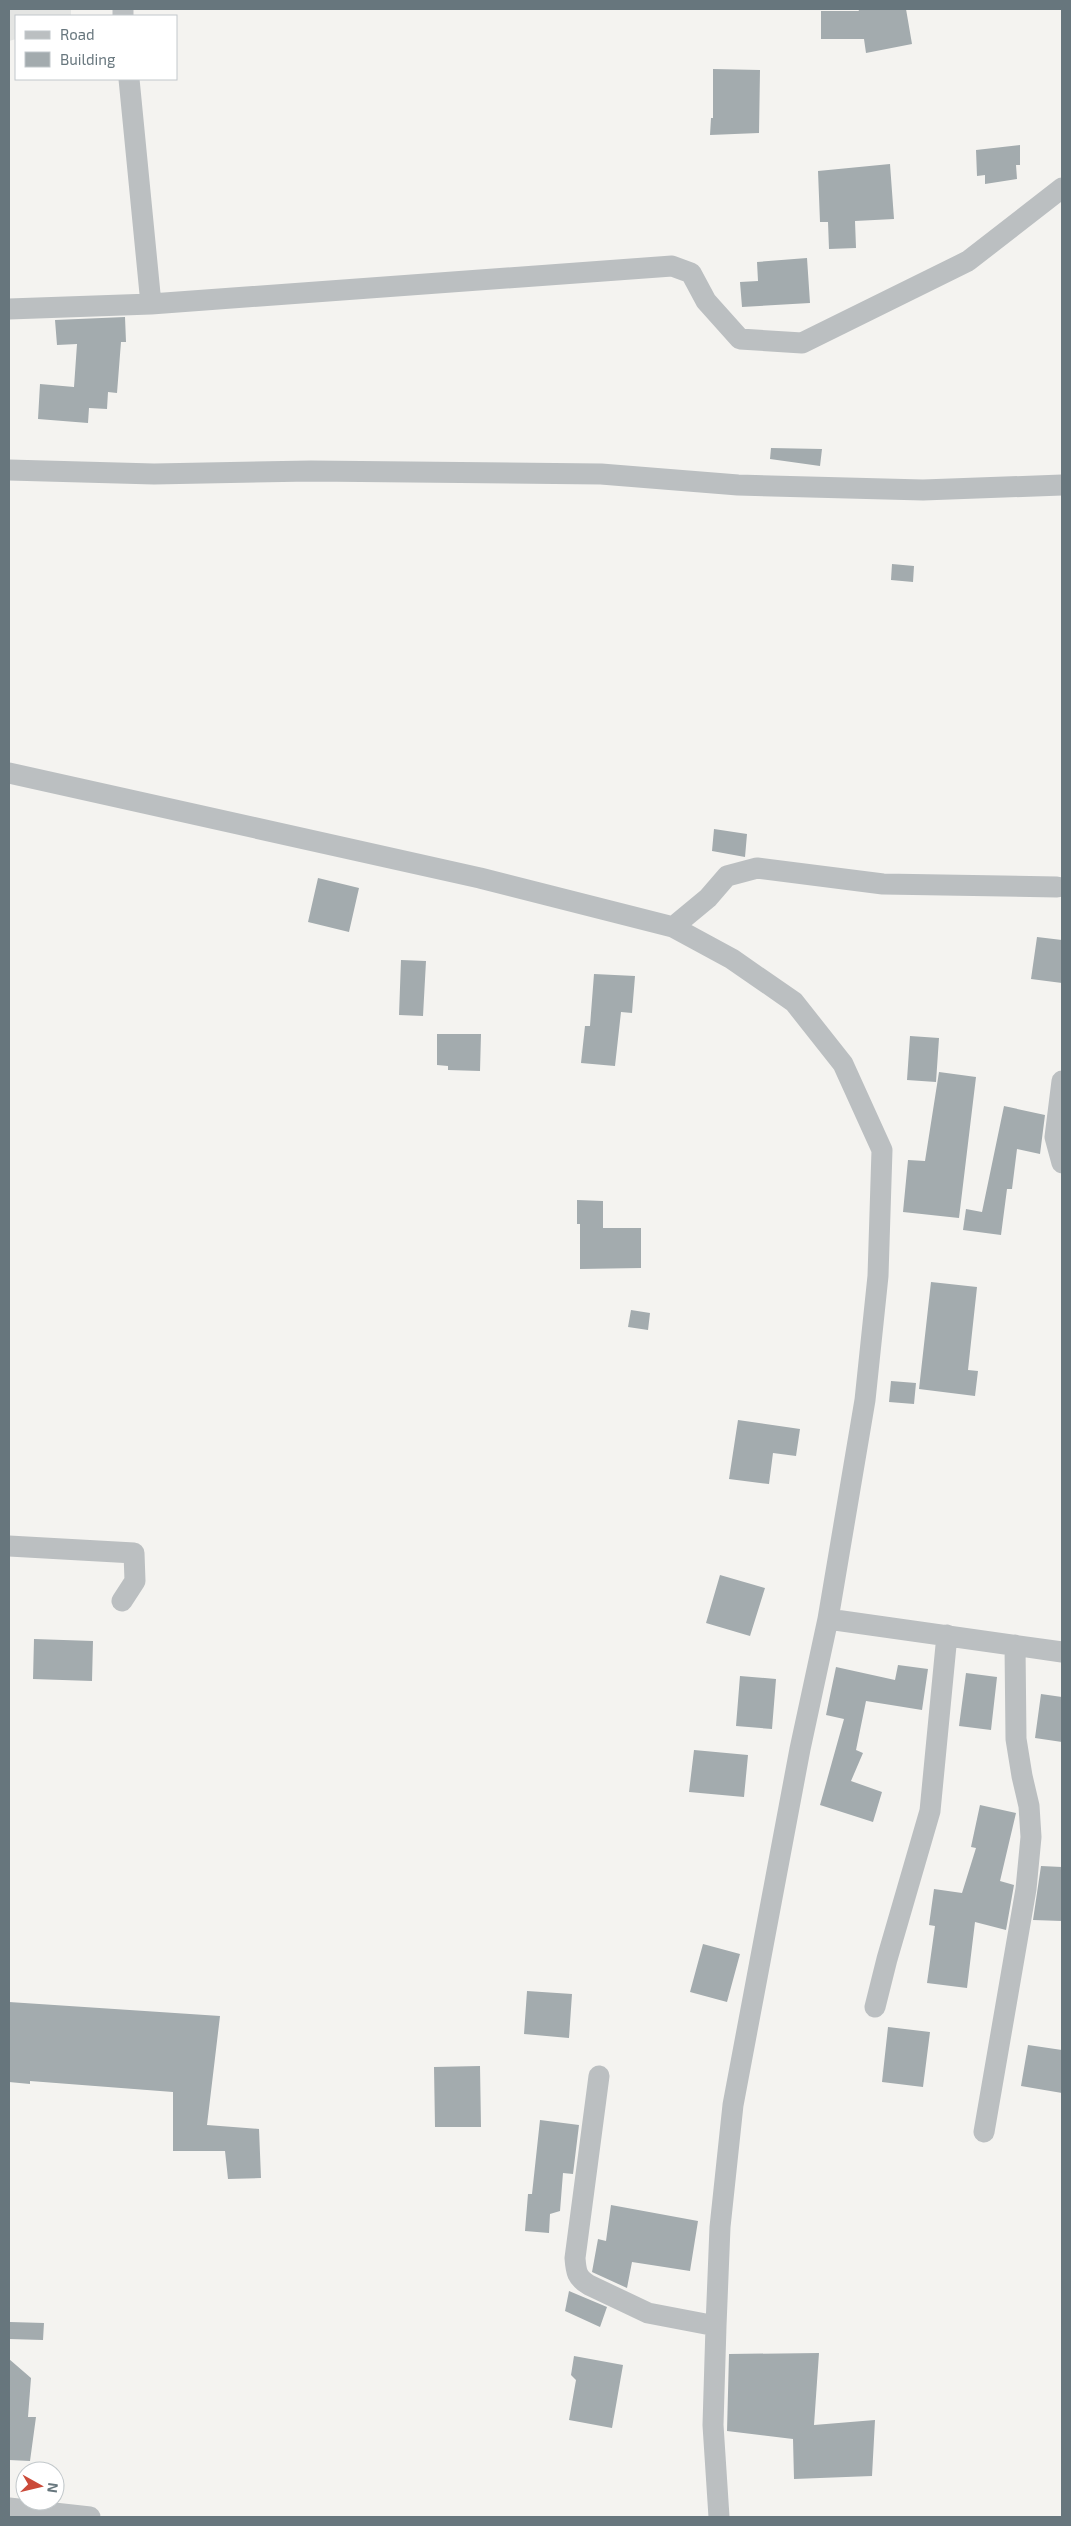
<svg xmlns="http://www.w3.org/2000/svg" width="1071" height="2526" font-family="'Exo 2',sans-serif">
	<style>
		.built { fill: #e4e5e3 }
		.building { fill: #a3abae }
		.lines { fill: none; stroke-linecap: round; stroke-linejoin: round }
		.minor { stroke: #bbbfc1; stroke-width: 21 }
	</style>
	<rect width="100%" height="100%" fill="#f4f3f0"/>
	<path class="built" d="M9,9h62v7h-55v23l-7,2z"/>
	<path class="building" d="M858,9h48l6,35 -46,9 -2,-14h-43v-28h38z
		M713,69l47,1 -1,63 -49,2 1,-17h2z
		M1020,145v20h-4l1,14 -32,5v-9l-8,1 -1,-26z
		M890,164l4,55 -39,2 1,27 -27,1 -1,-27h-8l-2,-51z
		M807,258l3,45 -68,4 -2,-25 18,-1 -1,-19z
		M125,317l1,25h-5l-4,51 -9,-1 -1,17 -18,-1 -1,15 -50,-4 2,-35 34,3 3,-43 -20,1 -2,-25z
		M771,448l51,1 -2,17 -50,-7z
		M892,564l22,2 -1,16 -22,-2z
		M714,829l33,5 -2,23 -33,-6z
		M318,878l41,10 -10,44 -41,-10z
		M1037,937l25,3v43l-31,-4z
		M401,960l25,1 -3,55 -24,-1z
		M594,974l41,2 -3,37 -11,-1 -6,54 -34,-3 4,-37h5z
		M437,1034h44l-1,37 -32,-1v-4l-11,-1z
		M910,1036l29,2 -3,44 -29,-2z
		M939,1072l37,5 -17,141 -56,-6 5,-52 17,1z
		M1004,1106l41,9 -5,39 -23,-5 -5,40h-5l-6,46 -38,-5 3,-21 16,3z
		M577,1200l26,1v27h38v40l-61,1v-45h-3z
		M931,1282l46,5 -9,83 10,1 -3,25 -56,-7z
		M631,1310l19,3 -2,17 -20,-3z
		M891,1381l25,2 -2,21 -25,-2z
		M738,1420l62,9 -4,27 -23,-3 -4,31 -40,-5z
		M720,1575l45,13 -15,48 -44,-13z
		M34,1639l59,2 -1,40 -59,-2z
		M898,1665l30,4 -6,41 -56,-9 -10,49 7,3 -12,28 31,11 -9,30 -53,-17 24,-86 -18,-4 10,-48 59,13z
		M966,1673l31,4 -6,53 -32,-4z
		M740,1676l36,3 -4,50 -36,-3z
		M1041,1694l21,3v45l-27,-4z
		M694,1750l54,5 -4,42 -55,-5z
		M980,1805l36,8 -16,68 14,4 -8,45 -31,-8 -8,66 -40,-5 8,-57 -6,-1 5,-36 28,4 14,-45 -5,-1z
		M1041,1866l21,1v54l-29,-1z
		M703,1944l37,10 -13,48 -37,-10z
		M527,1991l45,3 -3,44 -45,-4z
		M9,2002l211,14 -13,109 52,4 2,49 -33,1 -3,-28h-52v-59l-143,-11v3l-21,-2z
		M888,2027l42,5 -7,55 -41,-5z
		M1028,2045l34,5v43l-41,-7z
		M480,2066l1,61h-46l-1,-60z
		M540,2120l39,5 -6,49 -10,-1 -3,38 -10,3 -1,19 -24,-2 3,-37h4z
		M611,2205l87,16 -8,50 -58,-9 -5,26 -35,-16 6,-33 8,2z
		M569,2291l38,16 -7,20 -35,-16z
		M10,2322l34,1 -1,17 -34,-1z
		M819,2353l-5,72 61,-5 -3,56 -78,3 -1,-40 -66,-8 2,-77z
		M574,2356l49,9 -11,63 -43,-8 7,-40 -5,-5z
		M9,2359l22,19 -3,39h8l-6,44 -21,-1z"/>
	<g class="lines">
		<path class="minor" d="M123,9v7
			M129,79l22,225
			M9,309l142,-5 521,-38 19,7 15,28 34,38 62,4 166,-82 94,-73
			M9,470l145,4 157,-3 290,3 137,11 185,5 139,-5
			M9,773l471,105 193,49 59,32 62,43 49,62 39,86 -4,126 -13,124 -37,219 -28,130 -67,356 -13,122 -4,99 -3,99 6,92
			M673,927l35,-29 19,-22 30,-8 126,16 174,3
			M1062,1081l-7,56 7,26
			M9,1546l125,7 1,28 -13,20
			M828,1619l234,33
			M875,2007l12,-48 43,-148 17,-176
			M599,2076l-24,182c1,14 2,20 14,27l59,28 68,13
			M984,2132l42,-243 5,-52 -2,-31 -7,-30 -6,-37 -1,-94
			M9,2508l81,9"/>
	</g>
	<rect width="1071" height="2526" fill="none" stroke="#67767d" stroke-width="20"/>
	<rect x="15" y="15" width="162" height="65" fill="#ffffff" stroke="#c2c8cb"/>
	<rect x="25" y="31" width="25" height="8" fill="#bbbfc1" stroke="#c2c8cb"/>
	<text x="60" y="40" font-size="15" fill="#67767d">Road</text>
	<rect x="25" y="52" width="25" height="15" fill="#a3abae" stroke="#c2c8cb"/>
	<text x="60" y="65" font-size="15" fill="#67767d">Building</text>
	<g transform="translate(40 2486) rotate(98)"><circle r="24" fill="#ffffff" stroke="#c2c8cb"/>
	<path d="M0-4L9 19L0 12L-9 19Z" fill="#cb4a39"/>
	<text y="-8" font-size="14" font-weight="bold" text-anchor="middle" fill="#67767d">N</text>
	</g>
</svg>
